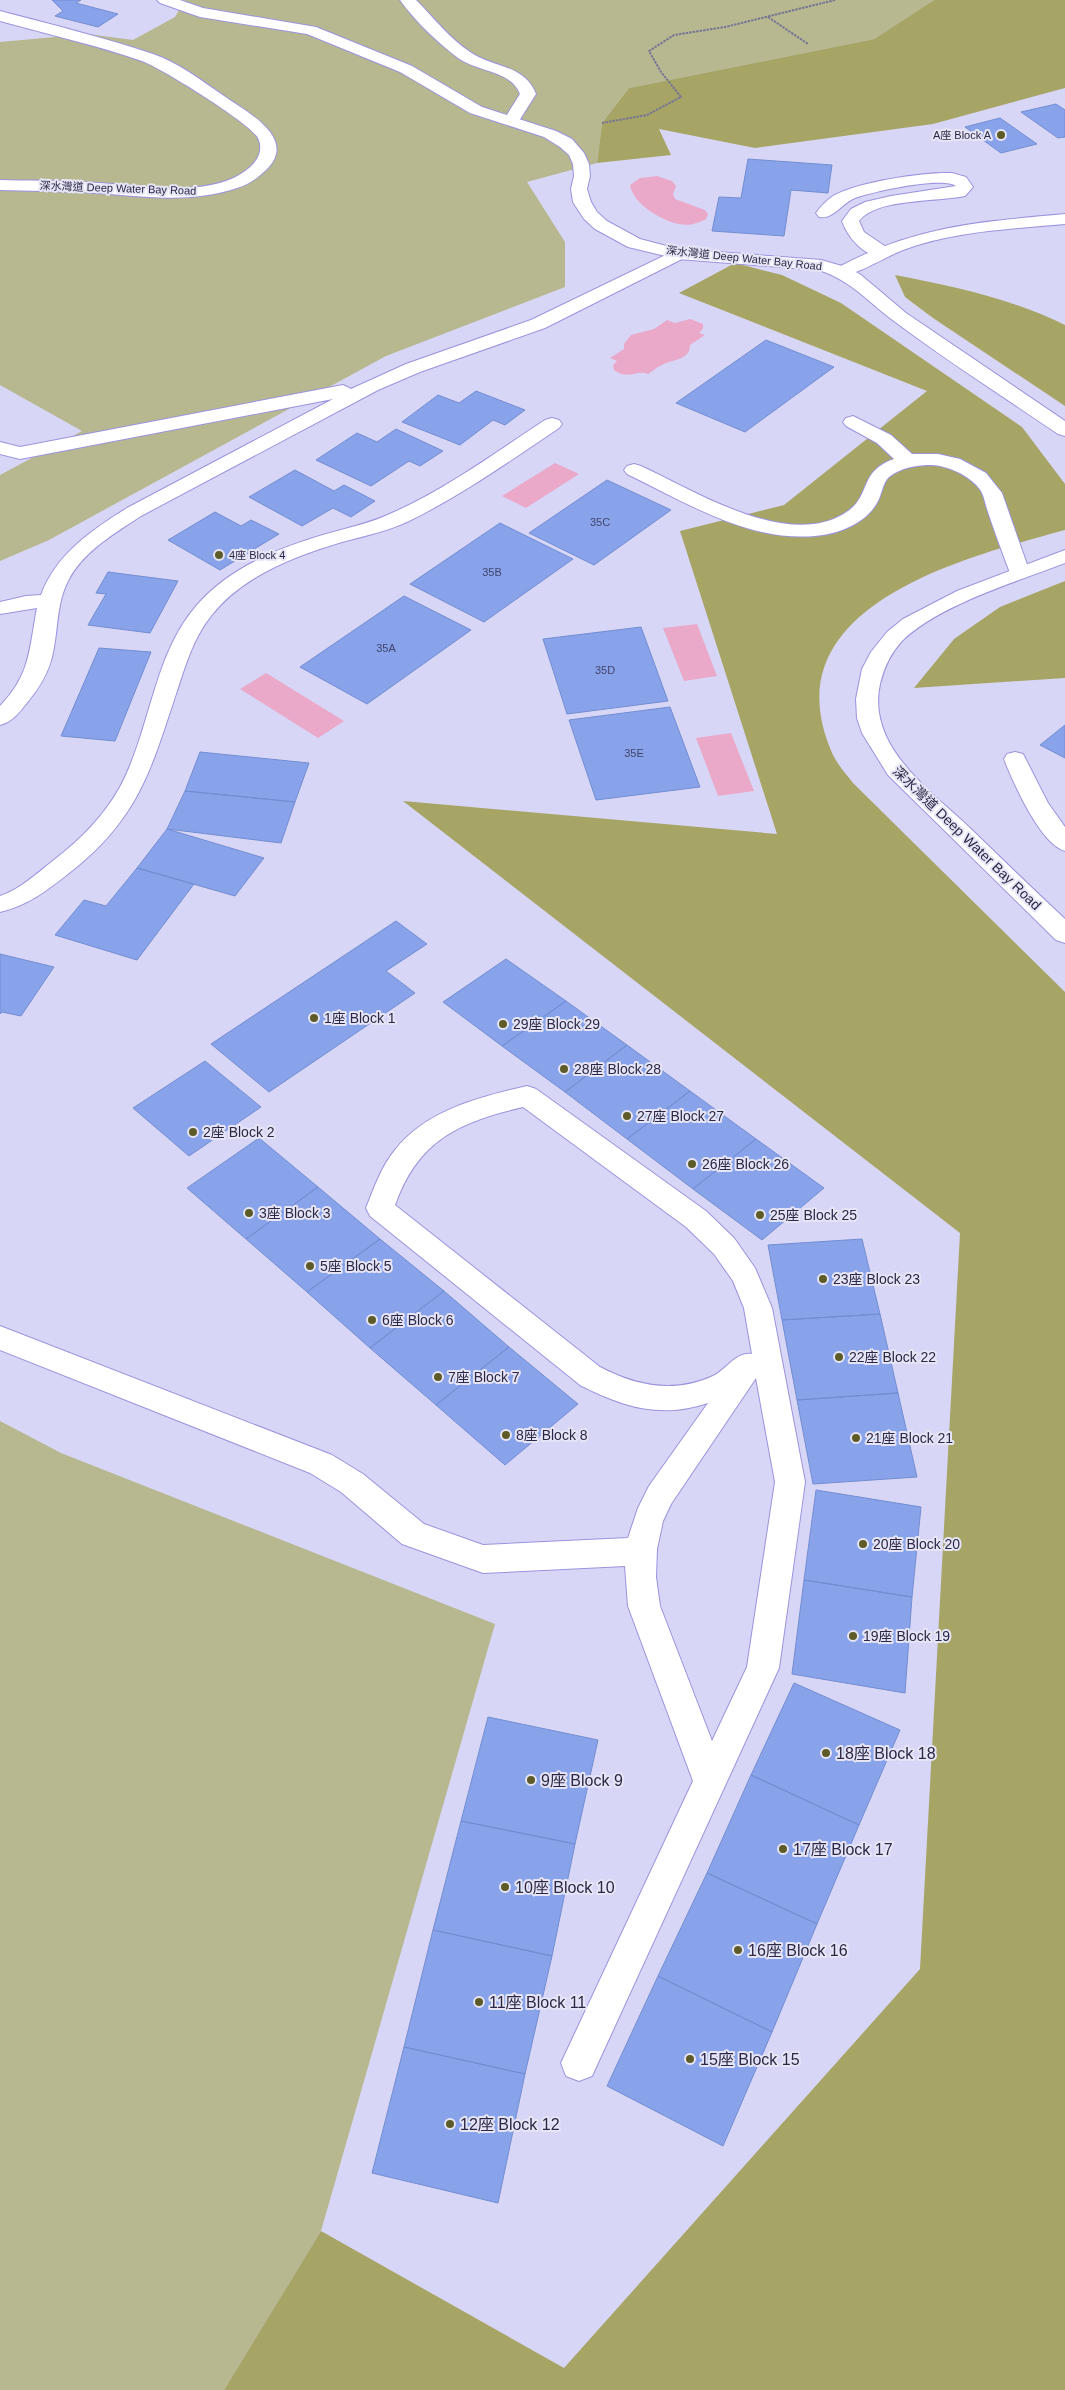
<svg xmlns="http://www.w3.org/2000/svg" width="1065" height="2390" font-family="Arial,'Noto Sans TC',sans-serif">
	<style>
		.green { fill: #b7b890 }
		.forest { fill: #a6a565 }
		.water { fill: #eaa9c9 }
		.building { fill: #88a3ea; stroke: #738dd2 }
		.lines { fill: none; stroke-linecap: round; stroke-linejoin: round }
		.service-casing { stroke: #9b93de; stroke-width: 2 }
		.minor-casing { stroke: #9b93de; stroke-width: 2 }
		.tertiary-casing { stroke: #9b93de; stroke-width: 2 }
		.path { stroke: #797695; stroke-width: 2; stroke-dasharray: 2.5 1; stroke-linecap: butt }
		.service { fill: #fff; fill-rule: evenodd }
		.minor { fill: #fff; fill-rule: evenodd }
		.tertiary { fill: #fff; fill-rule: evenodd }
		.poi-dot { fill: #5d5c29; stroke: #e6e5f5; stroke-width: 2 }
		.labels { text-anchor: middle; stroke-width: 4; stroke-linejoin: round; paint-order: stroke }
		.far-poi-label { font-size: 11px; fill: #2b2746; stroke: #e6e5f5; text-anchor: end }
		.far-street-label { font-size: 11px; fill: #2b2746; stroke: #e6e5f5 }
		.number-label { font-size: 11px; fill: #42466f }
		.street-label { font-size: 14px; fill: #2b2746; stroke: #e6e5f5 }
		.poi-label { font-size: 14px; fill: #2b2746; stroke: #e6e5f5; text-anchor: start }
		.near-poi-label { font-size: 16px; fill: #2b2746; stroke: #e6e5f5; text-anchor: start }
	</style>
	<rect width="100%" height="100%" fill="#d8d6f6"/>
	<path class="green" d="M185,0h749l-60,39 -245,49 -27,35 -5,40 -70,19 38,60v45l-179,69 -337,184 -49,21v-86l82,-44 -82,-46v-343l88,-8 45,6 42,-23z
		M0,1421l61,32 434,171 -174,607 -97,159h-224z"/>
	<path class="forest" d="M934,0h131v88l-132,36 -178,24 -96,-19 12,26 -74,8 5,-40 27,-35 245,-49z
		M735,263l47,12 59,28 181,124 43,57v46c-102,28 -299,77 -232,225 5,10 13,19 20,28l212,209v1398h-841l97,-159 243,137 356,-399 40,-736 -557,-432 374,33 -97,-303 104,-26 143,-114 -248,-98z
		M895,275c58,11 117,24 170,50v81l-132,-88 -28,-21z
		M1065,581v97l-151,10 40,-49 46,-32z"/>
	<path class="water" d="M657,176l15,5 4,5 -3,8 2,5 30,11 3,4 -2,5c-9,5 -17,7 -27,5 -17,-3 -46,-20 -49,-39l10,-7z
		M690,319l13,5v5l-4,4 6,2 -15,10c0,16 -18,14 -28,20 -5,2 -9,6 -14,9 -11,-5 -20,7 -34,-4l-1,-5 4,-4 -7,-3 14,-9v-5l7,-9 23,-6 13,-9 8,3z
		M555,463l24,11 -53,34 -24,-12z
		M697,624l20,52 -33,5 -21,-53z
		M266,673l78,48 -26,17 -78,-49z
		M731,733l23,58 -36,5 -22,-58z"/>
	<path class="building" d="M52,0h29l-5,3 42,11 -20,13 -43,-11 8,-5z
		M1056,104l9,6v27l-7,1 -37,-26z
		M1000,118l37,26 -36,9 -36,-26z
		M748,159l84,6 -4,28 -37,-3 -7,46 -72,-5 7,-34 22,1z
		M766,340l68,27 -89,65 -69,-29z
		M476,391l49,19 -20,15 -12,-5 -33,25 -58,-23 36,-27 21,8z
		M396,429l47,22 -23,15 -11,-5 -38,25 -55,-26 41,-27 20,9z
		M295,470l39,21 10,-6 31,16 -24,16 -18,-9 -31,18 -53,-29z
		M607,480l64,30 -77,55 -65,-32z
		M215,512l26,14 10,-6 28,14 -59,36 -52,-30z
		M500,523l73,36 -89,63 -74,-38z
		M108,572l70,9 -28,52 -62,-8 18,-31 -10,-1z
		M404,596l67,34 -104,74 -67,-37z
		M641,627l27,74 -101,13 -24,-75z
		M99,648l52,4 -36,89 -54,-5z
		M670,707l30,80 -104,13 -27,-80z
		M1065,725v33l-25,-13z
		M200,752l109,11 -14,39 -110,-11z
		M185,791l110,11 -14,41 -114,-14z
		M167,829l97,29 -29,38 -98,-28z
		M137,868l57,16 -57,76 -82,-25 29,-35 22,6z
		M396,921l31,23 -41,27 29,22 -146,99 -58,-48z
		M0,954l54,13 -33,49 -19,-4 -2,2z
		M506,959l60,42 -64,45 -59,-44z
		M566,1001l61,44 -62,47 -63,-46z
		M627,1045l63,46 -63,48 -62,-47z
		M205,1061l56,46 -72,49 -56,-48z
		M690,1091l66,48 -63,50 -66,-50z
		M259,1138l59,49 -72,52 -59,-51z
		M756,1139l68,49 -62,52 -69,-51z
		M318,1187l62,52 -73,53 -61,-53z
		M380,1239l64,52 -74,57 -63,-56z
		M862,1239l18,75 -98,6 -14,-75z
		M444,1291l65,56 -73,58 -66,-57z
		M880,1314l18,79 -101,7 -15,-80z
		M509,1347l69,57 -73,61 -69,-60z
		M898,1393l19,84 -104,7 -16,-84z
		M816,1490l105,17 -9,90 -108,-17z
		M804,1580l108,17 -7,96 -113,-19z
		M794,1683l106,47 -41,95 -108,-50z
		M488,1717l110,23 -23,104 -114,-23z
		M751,1775l108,50 -42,99 -110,-51z
		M461,1821l114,23 -23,112 -119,-26z
		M707,1873l110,51 -45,108 -114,-56z
		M433,1930l119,26 -27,118 -121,-27z
		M658,1976l114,56 -49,114 -116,-60z
		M404,2047l121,27 -27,129 -126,-30z"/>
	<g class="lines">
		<g class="service-casing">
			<path id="service" d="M400,0h16c18,18 33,38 54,52 23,16 54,12 66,42l-19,30h-12l-2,-3 17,-27c-9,-24 -43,-22 -62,-36 -20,-15 -43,-37 -58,-58z
				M952,173l14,4 7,10 -8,9c-27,6 -89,2 -106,25l5,11 22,15 3,4 -3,4c-20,5 -38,-17 -44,-34l9,-12 14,-7 26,-6 65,-10c-14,-10 -84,6 -101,12 -13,5 -22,22 -36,19l-3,-4c5,-7 10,-12 17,-17 24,-14 90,-24 119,-23z
				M678,249l6,1 3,4 -3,4 -139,70 -125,44 -42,18 -237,126c-26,17 -57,35 -72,63 -14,26 -10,54 -18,82 -5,16 -14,30 -25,43 -7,9 -14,18 -26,21v-19c31,-32 29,-57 37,-98l-37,6v-12l26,-6 15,-1c15,-41 51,-65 86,-87l206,-109 -313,60 -20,-5v-12l20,5 323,-62 8,4 55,-25 125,-44z
				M853,416l38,19 21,19h26l22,5 26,14 16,20 28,80 -3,4 -7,2 -7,-2 -3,-4c-8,-21 -16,-43 -23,-64 -2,-6 -3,-13 -6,-18 -10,-15 -32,-25 -49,-26 -15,0 -30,2 -43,12 -6,5 -7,16 -11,24 -11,22 -39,33 -63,35 -67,6 -130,-34 -188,-62l-3,-4 3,-4 7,-2 7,2c54,25 150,86 207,45 23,-16 11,-40 46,-52l-17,-16 -31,-17 -3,-4 3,-4z
				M552,418l7,2 3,4 -3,4c-49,33 -97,67 -150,93 -21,10 -44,15 -67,21 -47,14 -100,34 -131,74 -18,22 -26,51 -35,78 -25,75 -37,123 -103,176 -23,18 -43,35 -73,42v-16c21,-7 37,-23 54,-36 26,-20 50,-44 66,-73 31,-58 33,-132 77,-182 33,-38 82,-57 129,-71 22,-6 45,-11 66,-21 54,-24 103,-60 153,-93z
				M1015,752l8,2 25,49 17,24v24c-25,-7 -52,-69 -61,-92l3,-5z
				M527,1086l9,3 170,122 28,27 21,30 17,40 33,174 -26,186 -187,408 -13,5 -13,-5 -5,-13 132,-282 -65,-175 -3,-40 -142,7 -81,-29 -61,-52 -31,-19 -310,-123v-24l332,129 31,19 61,50 59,21 145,-7 10,-30 11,-22 59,-83c-48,16 -85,4 -128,-18l-210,-169 -4,-8c8,-20 15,-41 29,-58 31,-40 85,-53 132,-64zM523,1107l163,120 28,27 19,27 11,27 8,46c-16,-3 -27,17 -39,22 -39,18 -77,10 -113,-9l-205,-162c23,-65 64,-83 128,-98zM756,1378l19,104 -28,185 -35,74 -52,-135 -4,-29 1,-28 6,-28 8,-17z"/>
		</g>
		<g class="minor-casing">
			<path id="minor" d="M1065,214v10c-54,5 -111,7 -162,26 -16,6 -53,29 -66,26l-3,-4 3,-4c78,-42 141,-46 228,-54z"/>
		</g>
		<g class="tertiary-casing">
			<path id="tertiary" d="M157,0h23l23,8 113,19 96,39 70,41 74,24 16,8 12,14 5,11 1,12 -3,13 4,13 6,10 10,9 33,18 38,10 143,11 28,8 12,7 45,38 159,108v15l-7,-2c-54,-37 -111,-73 -164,-113 -26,-19 -42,-40 -75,-51l-141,-11 -50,-12 -33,-18 -11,-10 -11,-17 -2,-13 3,-13 -1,-12 -4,-9 -9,-8 -16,-10 -74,-24 -70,-41 -93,-38 -107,-17 -40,-14z
				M0,11c50,13 105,27 153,43 26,9 49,27 71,42 21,15 73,41 44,72 -9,9 -18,16 -31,20 -49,17 -103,7 -154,4 -28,-1 -55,-1 -83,-2v-10c28,1 56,0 83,2 46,2 99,14 143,-1 17,-6 42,-22 32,-43 -8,-15 -97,-70 -116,-77 -46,-16 -95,-27 -142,-40z
				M1065,550v13c-49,19 -126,42 -163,78 -12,13 -18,27 -22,43 -14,64 53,108 92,146 31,30 62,60 93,89v24l-9,-3 -168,-165 -26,-42 -5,-15 -1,-19 6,-30 9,-17 16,-20 16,-13 54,-28z"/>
		</g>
		<path class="path" d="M768,17l40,27
			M602,123l45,-8 34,-18 -20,-25 -12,-21 25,-16 51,-8 110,-27"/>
		<use href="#service" class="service"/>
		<use href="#minor" class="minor"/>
		<use href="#tertiary" class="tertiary"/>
	</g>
	<g class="poi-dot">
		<circle cx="1001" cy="135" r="5"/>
		<circle cx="219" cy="555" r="5"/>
		<circle cx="314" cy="1018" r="5"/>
		<circle cx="503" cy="1024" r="5"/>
		<circle cx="564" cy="1069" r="5"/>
		<circle cx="627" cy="1116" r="5"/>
		<circle cx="193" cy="1132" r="5"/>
		<circle cx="692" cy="1164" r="5"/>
		<circle cx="249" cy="1213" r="5"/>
		<circle cx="760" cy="1215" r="5"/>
		<circle cx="310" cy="1266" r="5"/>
		<circle cx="823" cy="1279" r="5"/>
		<circle cx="372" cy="1320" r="5"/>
		<circle cx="839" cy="1357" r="5"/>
		<circle cx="438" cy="1377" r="5"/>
		<circle cx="506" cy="1435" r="5"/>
		<circle cx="856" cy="1438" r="5"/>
		<circle cx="863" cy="1544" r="5"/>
		<circle cx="853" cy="1636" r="5"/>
		<circle cx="826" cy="1753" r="5"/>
		<circle cx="531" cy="1780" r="5"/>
		<circle cx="783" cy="1849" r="5"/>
		<circle cx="505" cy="1887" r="5"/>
		<circle cx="738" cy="1950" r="5"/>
		<circle cx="479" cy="2002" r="5"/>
		<circle cx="690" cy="2059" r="5"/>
		<circle cx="450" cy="2124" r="5"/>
	</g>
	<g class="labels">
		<g class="far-poi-label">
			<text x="991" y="139">A座 Block A</text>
			<text x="229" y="559" text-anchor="start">4座 Block 4</text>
		</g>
		<g class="far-street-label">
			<text transform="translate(118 188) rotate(2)" y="4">深水灣道 Deep Water Bay Road</text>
			<text transform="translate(744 258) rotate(6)" y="4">深水灣道 Deep Water Bay Road</text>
		</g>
		<g class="number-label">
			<text x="600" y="526">35C</text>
			<text x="492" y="576">35B</text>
			<text x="386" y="652">35A</text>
			<text x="605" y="674">35D</text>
			<text x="634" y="757">35E</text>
		</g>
		<g class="street-label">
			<text transform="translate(967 838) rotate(44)" y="5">深水灣道 Deep Water Bay Road</text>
		</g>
		<g class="poi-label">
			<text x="324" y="1023">1座 Block 1</text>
			<text x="513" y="1029">29座 Block 29</text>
			<text x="574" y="1074">28座 Block 28</text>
			<text x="637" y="1121">27座 Block 27</text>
			<text x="203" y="1137">2座 Block 2</text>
			<text x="702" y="1169">26座 Block 26</text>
			<text x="259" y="1218">3座 Block 3</text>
			<text x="770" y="1220">25座 Block 25</text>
			<text x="320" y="1271">5座 Block 5</text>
			<text x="833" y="1284">23座 Block 23</text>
			<text x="382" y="1325">6座 Block 6</text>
			<text x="849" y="1362">22座 Block 22</text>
			<text x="448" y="1382">7座 Block 7</text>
			<text x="516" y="1440">8座 Block 8</text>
			<text x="866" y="1443">21座 Block 21</text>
			<text x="873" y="1549">20座 Block 20</text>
			<text x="863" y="1641">19座 Block 19</text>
		</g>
		<g class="near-poi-label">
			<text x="836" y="1759">18座 Block 18</text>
			<text x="541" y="1786">9座 Block 9</text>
			<text x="793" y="1855">17座 Block 17</text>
			<text x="515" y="1893">10座 Block 10</text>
			<text x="748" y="1956">16座 Block 16</text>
			<text x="489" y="2008">11座 Block 11</text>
			<text x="700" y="2065">15座 Block 15</text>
			<text x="460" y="2130">12座 Block 12</text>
		</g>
	</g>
</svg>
